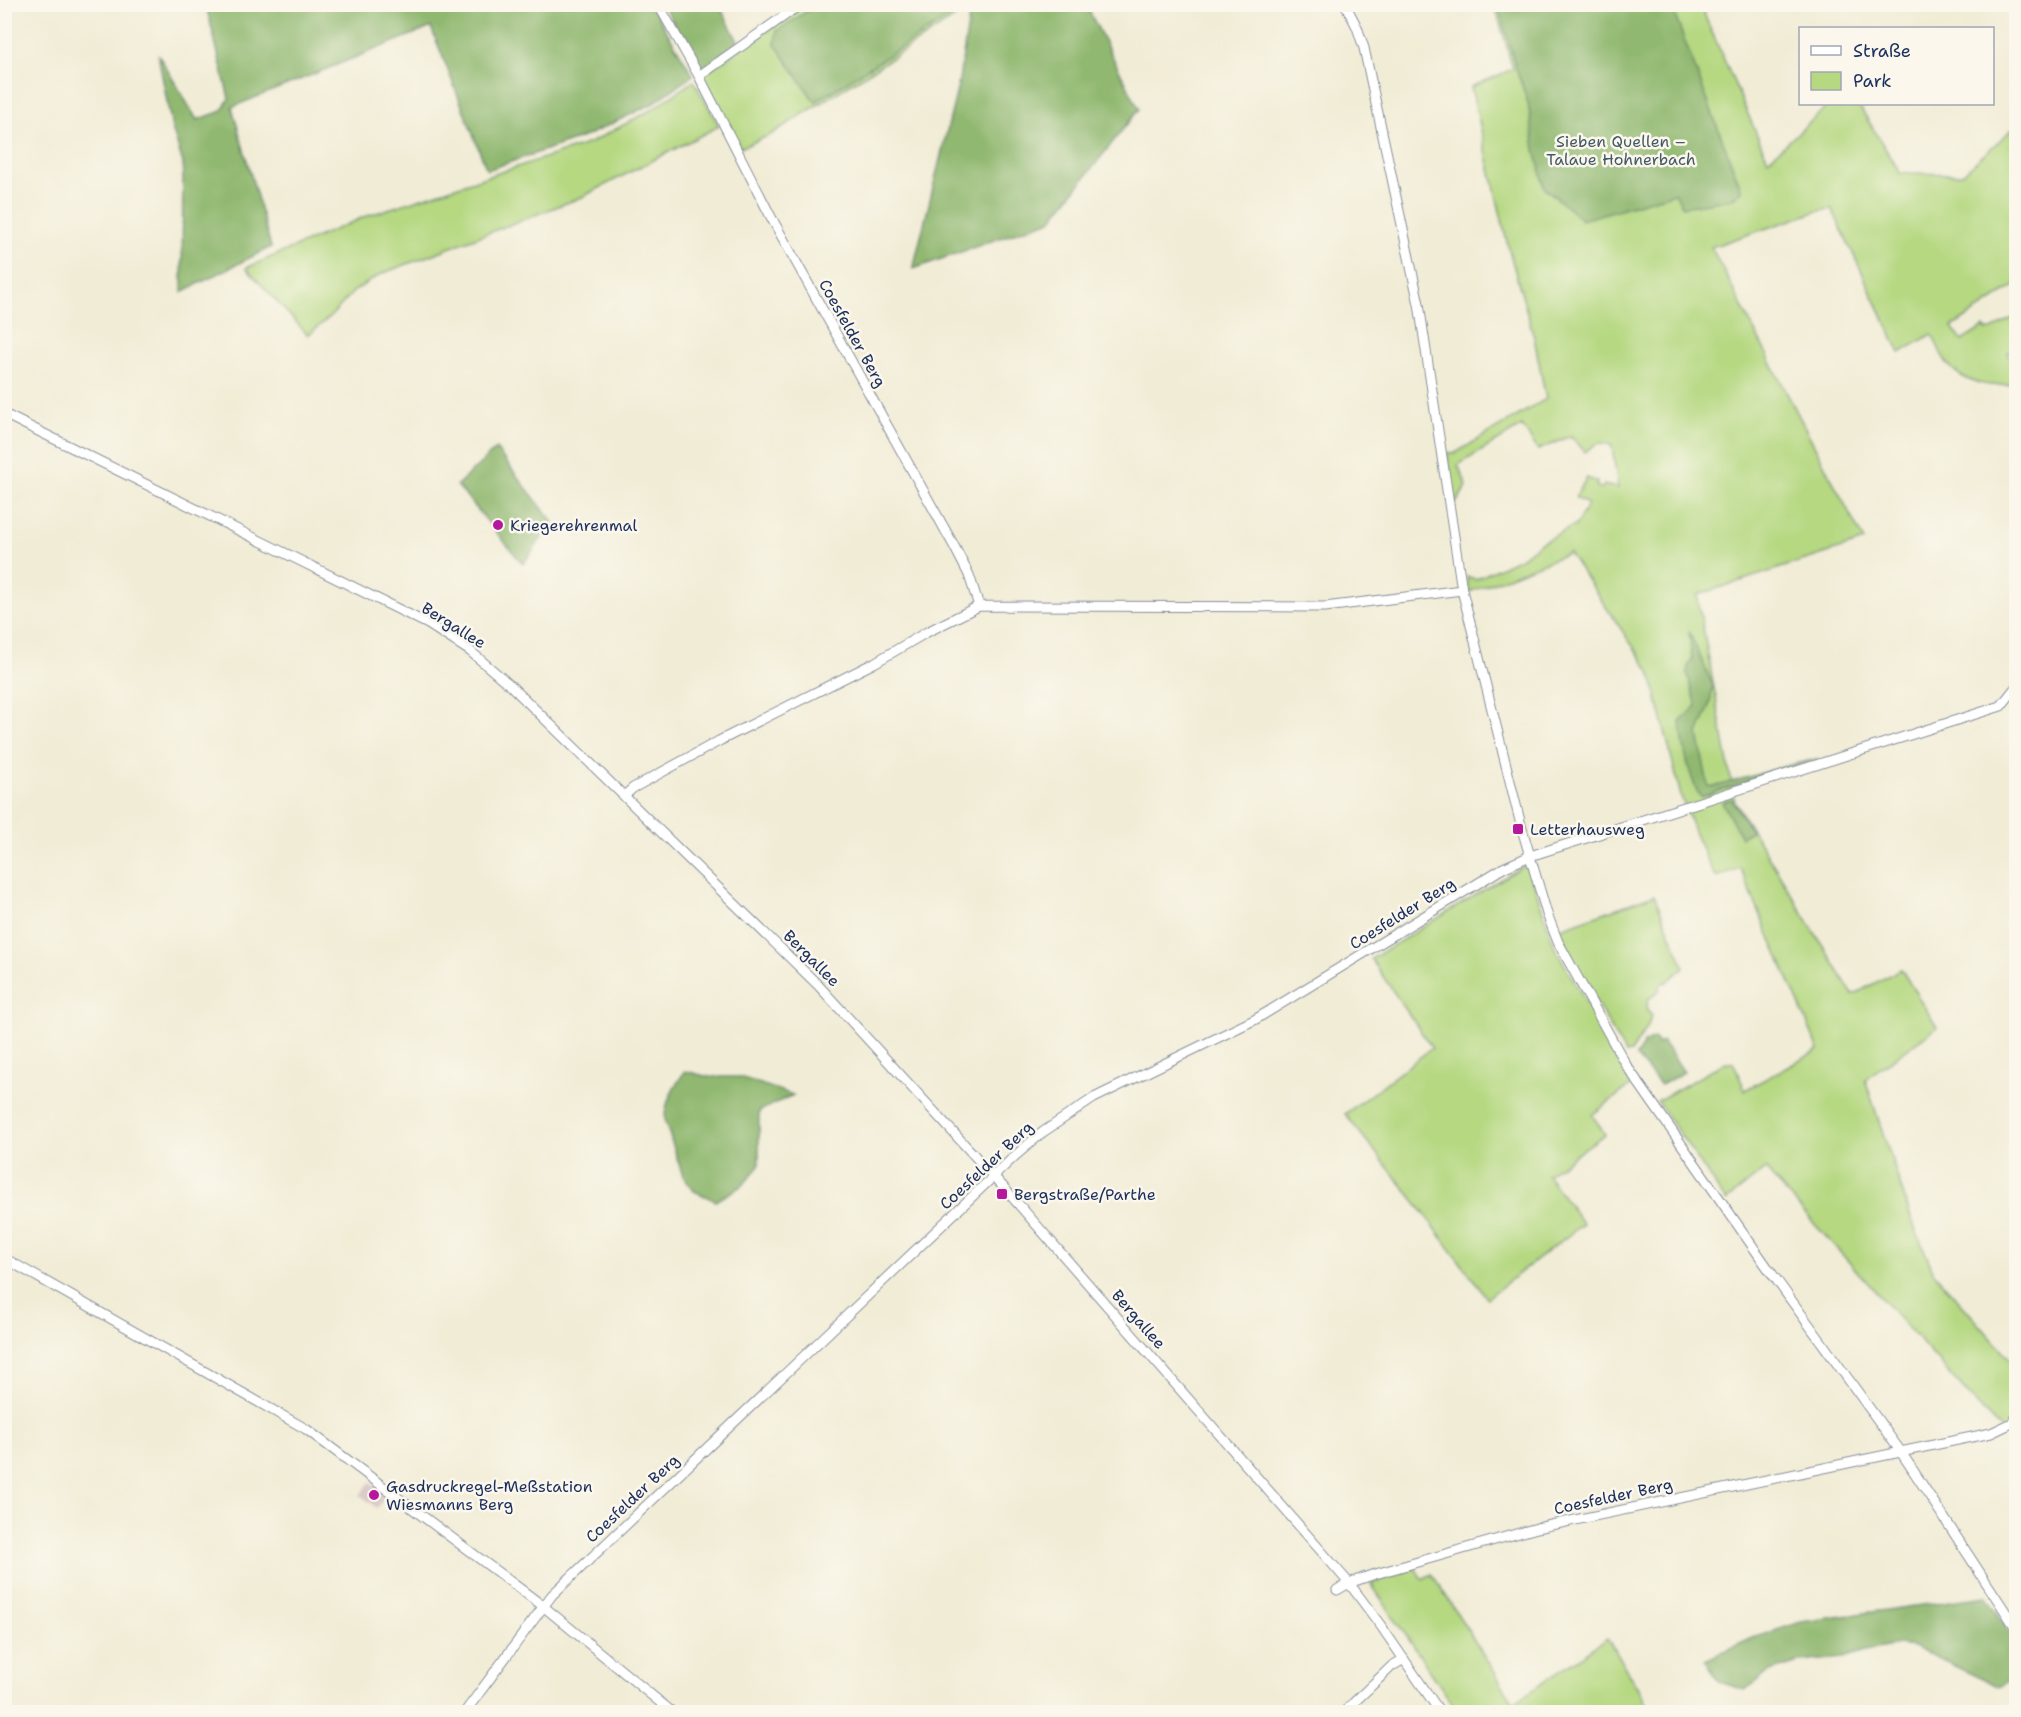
<svg xmlns="http://www.w3.org/2000/svg" width="2021" height="1717" font-family="'Shantell Sans',sans-serif">
	<style>
		.industrial { fill: #d2bfc0 }
		.green { fill: #b5d881; stroke: #688470; stroke-width: 1.5 }
		.forest { fill: #90b86f; stroke: #567466; stroke-width: 1.5 }
		.lines { fill: none; stroke-linecap: round; stroke-linejoin: round }
		.minor-casing { stroke: #868e9a; stroke-width: 11 }
		.minor { stroke: #fff; stroke-width: 9 }
		.poi-dot { fill: #b5179e; stroke: #fbf7ec; stroke-width: 2 }
		.labels { text-anchor: middle; stroke-width: 5; stroke-linejoin: round; paint-order: stroke }
		.park-label { font-size: 16px; fill: #425967; stroke: #fbf7ec }
		.street-label { font-size: 16px; fill: #1b2f5e; stroke: #fbf7ec }
		.poi-label { font-size: 16px; fill: #1b2f5e; stroke: #fbf7ec; text-anchor: start }
	</style>
	<rect width="100%" height="100%" fill="#fbf7ec"/>
	<filter id="ink" filterUnits="userSpaceOnUse"><feTurbulence type="fractalNoise" baseFrequency=".0167" numOctaves="2"/><feDisplacementMap in="SourceGraphic" scale="12" xChannelSelector="R" yChannelSelector="G"/><feConvolveMatrix kernelMatrix="1 2 1 2 8 2 1 2 1" color-interpolation-filters="sRGB"/></filter>
	<filter id="wash" filterUnits="userSpaceOnUse"><feTurbulence type="fractalNoise" baseFrequency=".008" numOctaves="4" result="noise"/><feDisplacementMap in="SourceGraphic" scale="24" xChannelSelector="R" yChannelSelector="G"/><feGaussianBlur stdDeviation="1.35" result="paint"/><feColorMatrix in="noise" values="0 0 0 0 0 0 0 0 0 0 0 0 0 0 0 0 0 1.4 0 .05"/><feComposite in="paint" operator="in"/></filter>
	<g filter="url(#wash)">
		<rect width="100%" height="100%" fill="#f1ecd5"/>
		<path class="industrial" d="M370,1482l17,13 -10,13 -17,-13z"/>
		<path class="green" d="M806,5h165l-16,13 -185,117 -30,13 -38,-73z
			M1495,5h205l68,155 62,-56h28l42,69 62,1 54,-48v159l-64,42 10,14 22,-14 2,3h6l22,-13 2,5v25l-8,6 8,14v16c-22,6 -54,1 -69,-20 -6,-8 -10,-19 -15,-29l-32,19 -68,-144 -14,2 -107,36 153,294 -167,54 38,207 118,193 48,-26 36,58 -72,52 47,142 22,52 82,93v70l-6,1 -17,-15 -228,-253 -39,32 -69,-100 69,-39 1,2 6,-2 12,28 74,-40 -79,-182 -25,9 -20,-43 -14,-38 -31,-125 -81,-118 -100,39 -2,-15 9,2 46,-22 18,-14 36,-18 12,-21 -13,-7 12,-19 10,4 -1,4 6,3 2,-4 14,3 -6,-42c-11,-7 -18,-1 -27,6l-14,-16 -33,14 -16,-24 -64,39 9,21 -11,17 -3,-2 -6,-48 7,1 92,-55 -12,-62 -25,-87 -38,-163 42,-18z
			M694,81l25,45 -137,71 -201,77 -27,17 -23,25 -23,19 -62,-67 118,-51 226,-74 61,-33z
			M1523,866h5l27,82 68,118 12,16 -43,33 13,19 -58,41 36,49 -96,74 -70,-94 -72,-90 87,-66 -61,-89z
			M1654,895l30,72 -18,16 -2,-2 -5,6 1,2 -12,11 -1,9 4,6 -3,11 -17,26 -6,1 -61,-107 -6,-17z
			M1415,1568l7,11 10,-5 82,129 93,-65 45,74h-194l-87,-128z"/>
		<path class="forest" d="M651,5l42,70 -41,29 -66,32 -99,34 -56,-143 -199,80 39,140 -89,45 1,-129 -11,-35 -14,-74 39,66 25,-9 7,-13 -23,-93z
			M663,5h56l20,38 -38,26z
			M816,5v-1l153,1 -154,97 -40,-58 2,-13z
			M971,5h115l53,104 -88,111 -138,49 45,-183z
			M1498,5h173l71,186 -10,8 -49,8 -8,-14 -93,27 -38,-33 -9,-38 -7,-46 -12,-35z
			M496,449l57,73 -30,42 -66,-79z
			M1689,631l24,55 -4,22 -11,26 10,52 6,1 76,-22 28,-6 -117,38c-12,-16 -18,-54 -21,-75l17,-16 -10,-33 1,-7 4,-7z
			M1732,799l19,32 -10,6 -19,-35z
			M1654,1038l4,6 4,-3 22,31 -23,13 -25,-28 8,-14z
			M685,1071l24,6h31l53,18 -34,16v55l-16,19 -27,16 -22,-10 -11,-15 -18,-55c-1,-19 10,-35 20,-50z
			M1986,1596l30,47v32l-17,12 -85,-40 -16,-2 -32,6 -23,7 -45,4 -27,9 -26,19 -25,-8 -15,-22 48,-22 48,-16z"/>
	</g>
	<g filter="url(#ink)">
		<g class="lines">
			<g class="minor-casing">
				<path id="minor" d="M658,4l41,72 102,-72
					M1345,4l12,23 7,21 55,256 43,286 60,239 25,85 11,28 68,123 139,199 136,188 115,176
					M699,76l72,141 182,327 16,31 10,31
					M4,414l424,210 42,27 41,35 307,299 188,205 343,393 32,43 59,86
					M624,796l9,-8 86,-47 155,-78 53,-31 52,-26 346,1 137,-17
					M4,1258l302,171 237,177 129,106
					M1337,1590l12,-7 23,-8 165,-47 454,-95 21,-10 4,-5
					M465,1712l87,-117 464,-440 27,-23 51,-34 162,-79 247,-151 27,-12 471,-150 15,-19
					M1344,1712l48,-46 12,-7"/>
			</g>
			<use href="#minor" class="minor"/>
		</g>
	</g>
	<g class="poi-dot">
		<circle cx="498" cy="525" r="6"/>
		<rect x="1512" y="823" width="12" height="12" rx="3"/>
		<rect x="996" y="1188" width="12" height="12" rx="3"/>
		<circle cx="374" cy="1495" r="6"/>
	</g>
	<g class="labels">
		<g class="park-label">
			<text x="1621" y="147">Sieben Quellen –<tspan x="1621" dy="18">Talaue Hohnerbach</tspan></text>
		</g>
		<g class="street-label">
			<text transform="translate(853 333) rotate(61)" y="6">Coesfelder Berg</text>
			<text transform="translate(454 625) rotate(32)" y="6">Bergallee</text>
			<text transform="translate(1402 913) rotate(-32)" y="6">Coesfelder Berg</text>
			<text transform="translate(812 958) rotate(45)" y="6">Bergallee</text>
			<text transform="translate(986 1165) rotate(-43)" y="6">Coesfelder Berg</text>
			<text transform="translate(1139 1319) rotate(49)" y="6">Bergallee</text>
			<text transform="translate(1613 1496) rotate(-12)" y="6">Coesfelder Berg</text>
			<text transform="translate(632 1498) rotate(-43)" y="6">Coesfelder Berg</text>
		</g>
		<g class="poi-label">
			<text x="510" y="531">Kriegerehrenmal</text>
			<text x="1530" y="835">Letterhausweg</text>
			<text x="1014" y="1200">Bergstraße/Parthe</text>
			<text x="386" y="1492">Gasdruckregel-Meßstation<tspan x="386" dy="18">Wiesmanns Berg</tspan></text>
		</g>
	</g>
	<rect width="2021" height="1717" fill="none" stroke="#fbf7ec" stroke-width="24"/>
	<rect x="1799" y="27" width="195" height="78" fill="#fbf7ec" stroke="#a1a7b3" stroke-width="1.5"/>
	<rect x="1811" y="46" width="30" height="9" fill="#ffffff" stroke="#a1a7b3" stroke-width="1.5"/>
	<text x="1853" y="57" font-size="18" fill="#1b2f5e">Straße</text>
	<rect x="1811" y="72" width="30" height="18" fill="#b5d881" stroke="#a1a7b3" stroke-width="1.5"/>
	<text x="1853" y="87" font-size="18" fill="#1b2f5e">Park</text>
</svg>
